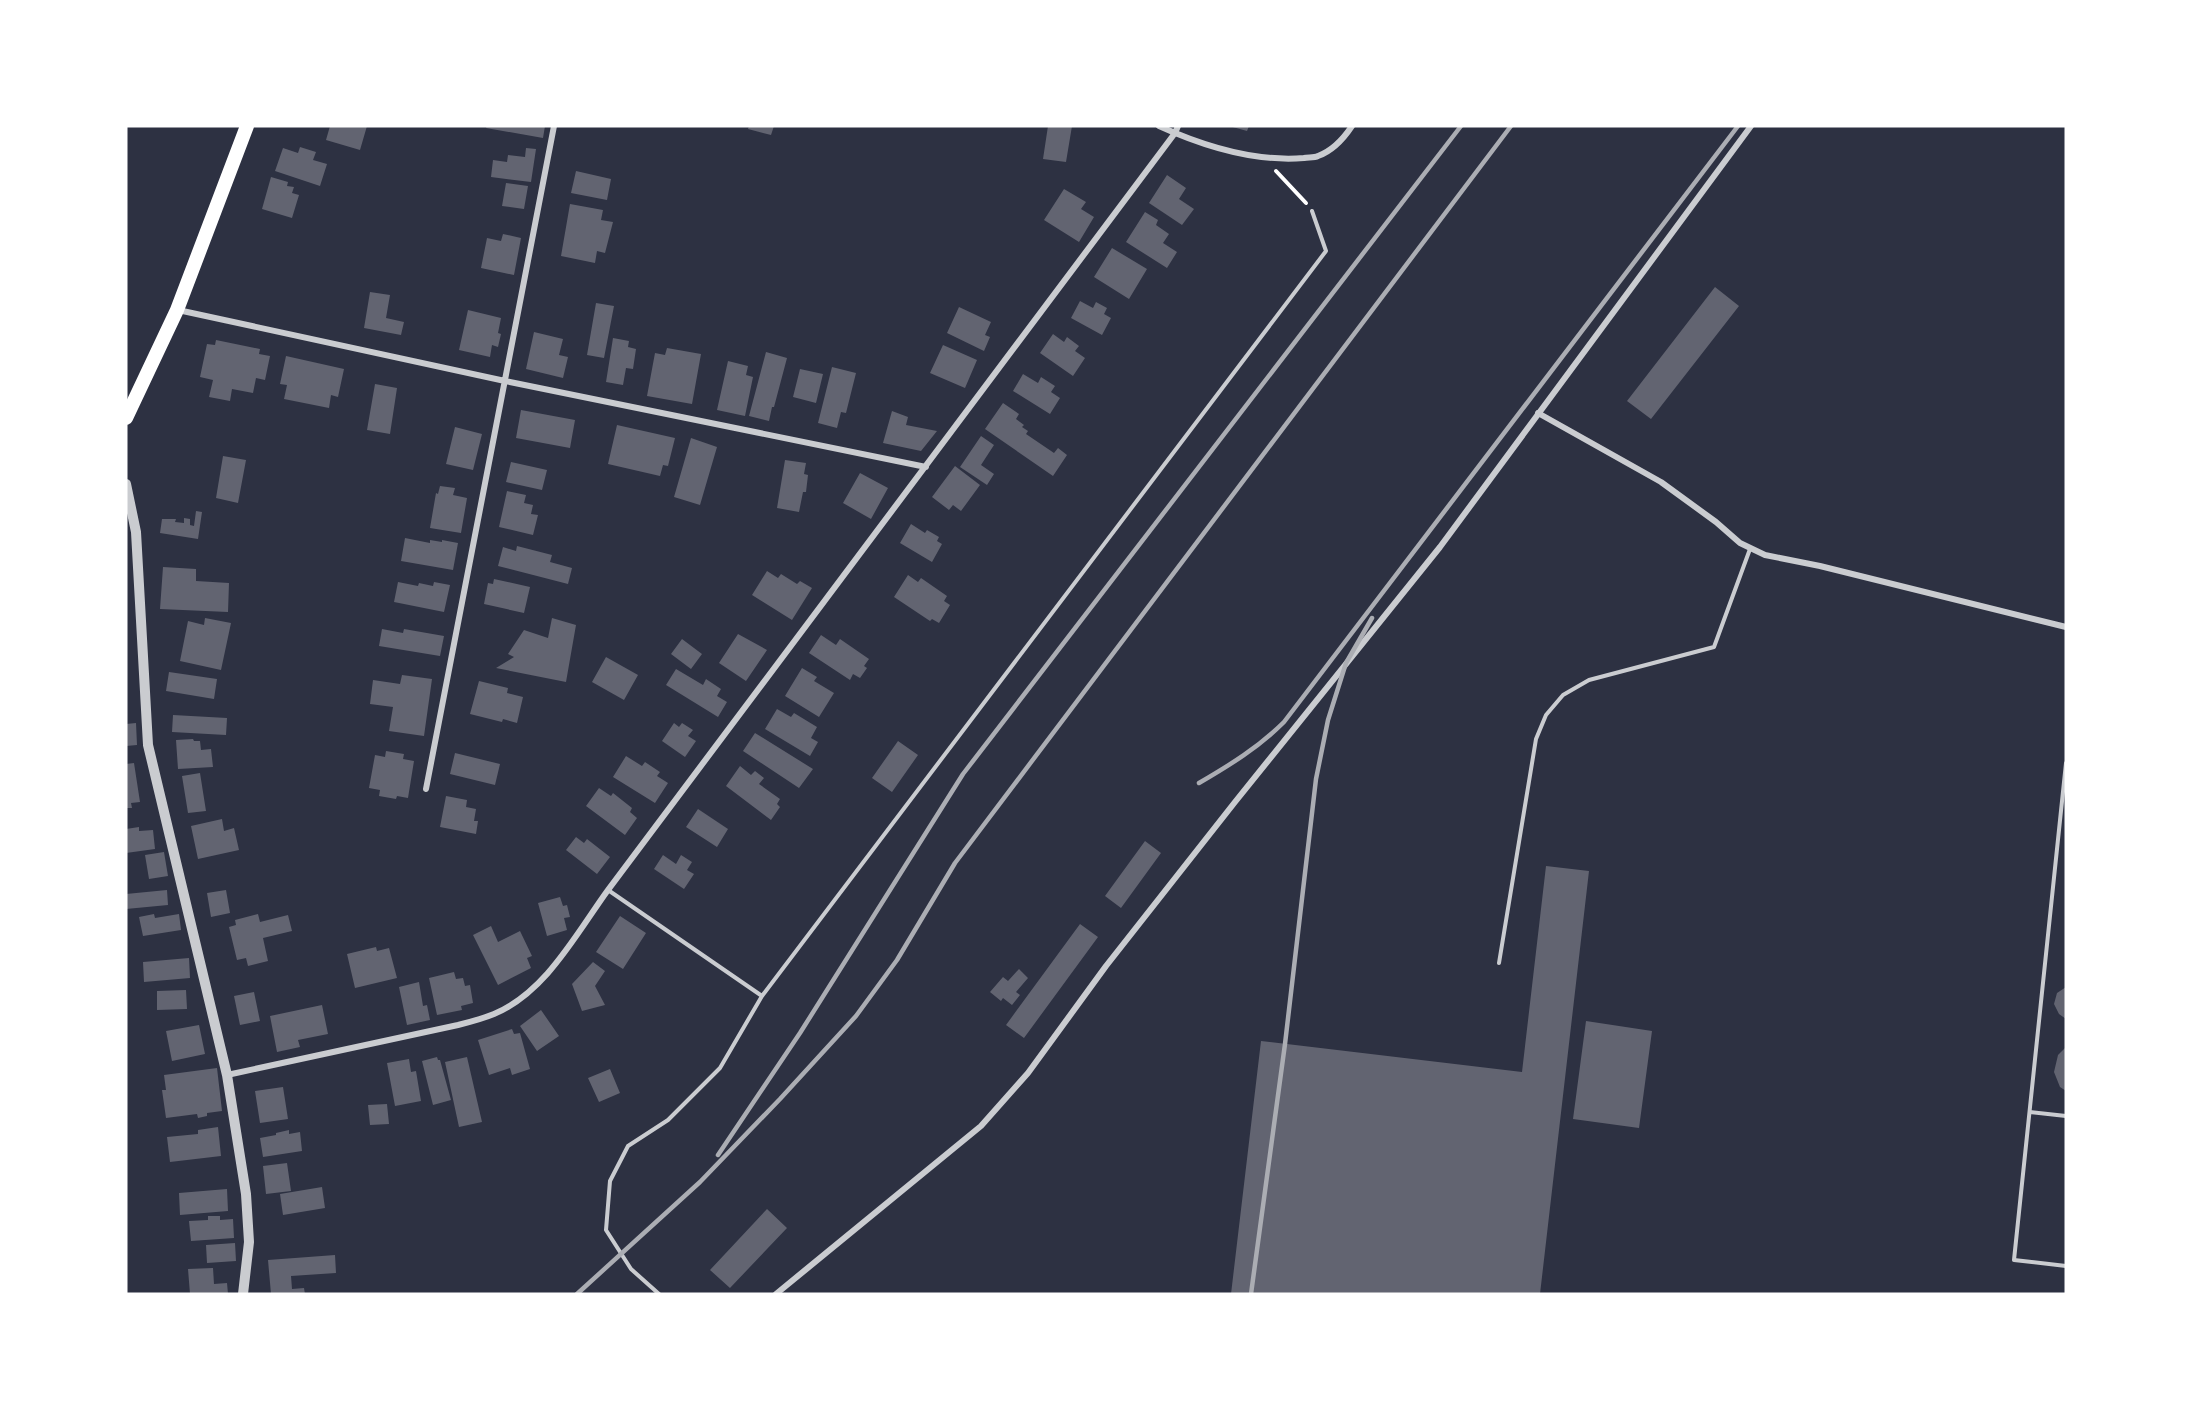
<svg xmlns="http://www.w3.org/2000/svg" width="2192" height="1420" font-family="Lato,sans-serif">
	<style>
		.building { fill: #626471 }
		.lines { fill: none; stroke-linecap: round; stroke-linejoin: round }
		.path { stroke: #fff; stroke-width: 4 }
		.service { stroke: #caccd0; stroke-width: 4 }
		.minor { stroke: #caccd0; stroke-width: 6 }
		.tertiary { stroke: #caccd0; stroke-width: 10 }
		.primary { stroke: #fff; stroke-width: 14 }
		.rail { stroke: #abadb3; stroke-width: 4.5 }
	</style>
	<rect width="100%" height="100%" fill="#2d3142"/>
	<path class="building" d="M330,126h37l-7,24 -34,-10z
		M487,126h58l-2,12 -57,-10z
		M749,126h25l-3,9 -23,-6z
		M1048,126h24l-6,36 -23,-3z
		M1229,126h20l-2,5z
		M300,147l16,5 -3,8 14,4 -7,22 -45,-15 8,-23 15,5z
		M526,148l10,1 -5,33 -40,-5 2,-17 14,2 1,-7 17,2z
		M576,171l35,8 -4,21 -36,-7z
		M1167,175l19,13 -7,11 15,10 -12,16 -33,-22z
		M271,177l17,5 -1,4 7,1 -2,6 7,2 -7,23 -30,-9z
		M506,183l22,3 -4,23 -22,-3z
		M1064,189l22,13 -5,7 13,8 -15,25 -35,-22z
		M570,204l33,6 -2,10 12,2 -8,31 -8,-2 -2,12 -34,-7z
		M1145,212l13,8 -2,5 13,9 -6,9 14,9 -10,16 -41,-26z
		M503,234l18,4 -7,37 -33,-7 6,-30 14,3z
		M1112,248l35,21 -18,30 -35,-22z
		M1715,287l24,19 -88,113 -24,-18z
		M370,292l20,3 -4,23 18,4 -3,13 -37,-7z
		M1080,301l13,7 3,-6 11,6 -3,6 7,4 -9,17 -31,-17z
		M596,303l18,3 -10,52 -17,-3z
		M959,307l32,15 -6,13 5,2 -6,14 -37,-18z
		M468,310l33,8 -3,15 3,1 -3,13 -6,-2 -2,12 -31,-7z
		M534,332l29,7 -4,16 9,2 -5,21 -37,-9z
		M1053,334l11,8 3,-5 12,9 -4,5 10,7 -12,18 -33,-23z
		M613,338l16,3 -1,6 8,2 -3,20 -7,-1 -3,17 -17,-3z
		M216,340l44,9 -1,5 11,2 -5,24 -9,-2 -3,15 -21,-4 -2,12 -21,-4 4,-17 -13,-3 7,-33 8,1z
		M943,345l34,15 -12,28 -35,-15z
		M667,348l34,6 -9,50 -45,-8 8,-43 10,2z
		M766,352l21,6 -13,49h-2l-3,14 -20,-5z
		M286,356l58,13 -6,28 -7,-2 -2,13 -45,-9 3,-14 -7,-1z
		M728,361l20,5 -2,9 7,2 -8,39 -28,-6z
		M832,367l24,6 -10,40 -5,-1 -4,16 -19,-5z
		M800,369l23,5 -7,29 -23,-6z
		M1023,374l15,9 3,-6 14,9 -4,6 9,6 -10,16 -37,-23z
		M375,384l22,4 -7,46 -23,-4z
		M1003,403l16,11 -3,5 8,6 -2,2 6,4 -2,3 28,19 4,-5 9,7 -14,21 -68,-47z
		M521,410l54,10 -5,28 -54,-10z
		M892,411l16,6 -2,8 31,6 -16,20 -38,-8z
		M617,425l58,13 -7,28 -5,-1 -3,11 -52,-12z
		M455,427l27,7 -9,36 -27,-6z
		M981,436l13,9 -13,20 13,9 -7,11 -27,-18z
		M691,438l26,9 -17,58 -26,-8z
		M223,456l23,4 -8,43 -22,-5z
		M785,460l21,3 -2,11 4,1 -2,17h-3l-4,20 -22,-4z
		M511,462l36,8 -5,20 -36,-8z
		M955,466l25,19 -19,26 -8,-6 -4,5 -17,-13z
		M860,473l28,15 -17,31 -28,-16z
		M440,486l15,2 -2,7 14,3 -6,35 -31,-5 6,-35 2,1z
		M507,491l19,4 -2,8 9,2 -2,9 7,1 -5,20 -34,-8z
		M196,511l6,1 -4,27 -38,-6 2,-14h14l-1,3 9,1v-5l6,1v6l4,1z
		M911,524l14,9 2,-3 12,7 -2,4 5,3 -10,18 -32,-19z
		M405,538l25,5v-3l12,2v-2l16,3 -5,27 -52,-9z
		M517,546l35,9 -2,7 22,6 -4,16 -70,-18 5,-19 13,4z
		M163,567l33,2v12l33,2 -1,29 -68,-3z
		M767,571l11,7 3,-4 16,10 3,-3 12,7 -20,32 -40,-25z
		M908,575l10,7 3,-4 26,18 -3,5 6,4 -11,18 -7,-4 -2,2 -36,-24z
		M494,579l36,8 -6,26 -40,-9 4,-21 5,1z
		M398,582l20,4 1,-3 14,3 1,-4 16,3 -6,27 -50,-10z
		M205,618l26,5 -10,47 -41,-9 8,-40 16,4z
		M552,618l24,7 -10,57 -70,-14 18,-11 -6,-3 16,-24 24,8z
		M382,629l21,4 1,-4 40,7 -4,20 -61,-10z
		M738,634l29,16 -21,31 -27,-18z
		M821,635l15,10 4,-6 29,20 -5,7 3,2 -7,10 -7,-4 -3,6 -41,-27z
		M682,639l20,15 -11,15 -20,-15z
		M606,657l32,18 -14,25 -32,-18z
		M802,668l15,9 -3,4 20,12 -15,24 -34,-21z
		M676,669l27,16 3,-6 15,10 -4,7 10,6 -9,15 -52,-32z
		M169,672l48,7 -3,20 -48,-8z
		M402,675l30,4 -8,57 -35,-5 4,-24 -23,-3 3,-24 27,4z
		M479,681l29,7 -1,5 16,4 -6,26 -14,-4 -1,3 -32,-8z
		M777,709l14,8 3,-4 23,14 -6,11 7,4 -8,14 -45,-27z
		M173,715l54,3 -1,17 -54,-3z
		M136,723l1,22 -11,1v-22z
		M674,723l5,4 3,-4 11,7 -5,6 8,5 -11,16 -23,-16z
		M755,733l58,36 -14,19 -56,-37z
		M193,739l1,2h6l1,9 10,-1 2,18 -35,2 -2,-29z
		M898,741l20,14 -26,37 -20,-14z
		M386,751l18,3 -1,5 11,2 -6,37 -11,-2 -1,3 -17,-3 1,-6 -11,-2 6,-33 10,2z
		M455,753l45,11 -5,21 -45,-11z
		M626,756l16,10 3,-4 15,10 -3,4 11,7 -13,20 -42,-26z
		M134,763l6,39 -9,1 1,5h-6v-44z
		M740,766l11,9 4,-4 9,7 -5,6 21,15 -3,5 3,3 -9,13 -45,-34z
		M200,773l6,38 -18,2 -6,-37z
		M599,788l12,8 2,-3 19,15 -2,4 7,6 -12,17 -39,-29z
		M446,796l21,4 -1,7 10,2 -2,12h4l-2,13 -36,-7z
		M698,809l30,20 -11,18 -31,-20z
		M222,819l2,12 10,-3 5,22 -41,9 -7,-33z
		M139,827v4l14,-1 2,19 -29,4v-24z
		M576,837l8,6 3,-4 23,18 -13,17 -31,-24z
		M1145,841l16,12 -40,55 -16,-12z
		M164,852l4,24 -19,3 -4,-24z
		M663,855l13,9 5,-9 11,7 -5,8 7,4 -10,15 -30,-20z
		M1546,866l43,5 -49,423h-309l30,-253 261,31z
		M167,890l1,15 -42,4v-15z
		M226,890l4,23 -19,4 -4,-24z
		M560,897l3,9 4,-1 3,12 -6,1 3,12 -20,6 -9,-33z
		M154,914l1,4 24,-4 2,16 -38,6 -4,-19z
		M258,914l2,8 28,-7 4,16 -29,7 5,23 -20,5 -2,-8 -9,2 -8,-33 7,-2 -1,-5z
		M620,916l26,17 -23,36 -27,-17z
		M1080,924l18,13 -74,101 -18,-13z
		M491,926l7,16 22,-11 12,25 -5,2 4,10 -33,17 -25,-50z
		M376,947l1,4 12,-3 8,30 -42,10 -8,-34z
		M189,958l1,20 -46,4 -1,-20z
		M593,962l12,9 -10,15 10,19 -23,6 -10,-27z
		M1019,969l9,9 -12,14 4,3 -8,10 -9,-7 -2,3 -11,-9 13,-15 5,4z
		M454,972l2,7 7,-1 2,8 5,-1 3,18 -12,3 1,4 -25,5 -8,-37z
		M419,982l4,24 4,-1 3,15 -23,5 -8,-38z
		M2066,987v32l-7,-5 -5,-10 3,-11z
		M186,990l1,19 -30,1v-19z
		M254,992l6,29 -20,4 -6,-29z
		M322,1005l6,29 -30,6 2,7 -23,5 -7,-36z
		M541,1010l18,26 -22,15 -17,-25z
		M1586,1021l66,10 -13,97 -66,-9z
		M199,1025l6,29 -33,7 -6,-30z
		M512,1029l2,5 6,-1 10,36 -18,6 -2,-7 -21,7 -11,-35z
		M2066,1047v44l-6,-4 -6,-15 4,-17z
		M437,1057l1,3h2l11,40 -18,5 -11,-44z
		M467,1057l15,65 -23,5 -14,-65z
		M409,1059l2,13 5,-1 5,30 -26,5 -8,-43z
		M217,1068l5,43 -15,2v3l-9,2 -1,-4 -31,4 -4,-28h4l-2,-15z
		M610,1069l10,24 -21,9 -11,-24z
		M283,1087l5,32 -28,4 -5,-32z
		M387,1104l2,20 -19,1 -2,-20z
		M218,1127l3,29 -51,6 -3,-25 31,-3v-4z
		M289,1130v4l11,-2 2,19 -39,6 -3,-19 16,-3v-2z
		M287,1163l4,28 -25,3 -3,-28z
		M322,1187l3,21 -42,7 -3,-21z
		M227,1189l1,22 -48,4 -1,-22z
		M767,1209l20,19 -57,60 -20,-18z
		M208,1216h12v4l13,-1 1,19 -43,3 -2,-20 19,-1z
		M235,1243l1,18 -29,2 -1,-18z
		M335,1255l1,18 -45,3 1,13 12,-1 1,6h-34l-3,-34z
		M213,1268l1,16 13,-1 1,11h-38l-2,-25z"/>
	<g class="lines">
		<path class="path" d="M1276,171l30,32"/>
		<path class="service" d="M2066,763l-52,497 52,6
			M608,890l154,106 564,-745 -14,-40
			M1499,963l37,-224 10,-24 17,-20 26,-15 125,-33 36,-98
			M2030,1112l36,4
			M659,1294l-28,-25 -25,-39 4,-49 18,-35 40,-26 52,-52 42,-72"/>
		<path class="minor" d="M1159,126c44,20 96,36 145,32 4,-1 10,0 14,-2 14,-5 26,-18 34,-30
			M178,310l327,71 421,86
			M1538,413l123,69 55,40 24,21 25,12 55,11 246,61
			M426,789l128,-663
			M227,1075l231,-50c12,-3 24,-6 36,-11 52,-22 82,-80 114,-124l567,-757 3,-7
			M776,1294l205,-168 47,-53 78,-107 129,-164 205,-255 311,-421"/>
		<path class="tertiary" d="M126,484l10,48 12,213 79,330 19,119 3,48 -6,52"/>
		<path class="primary" d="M126,418l51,-108 70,-184"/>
		<path class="rail" d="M1199,783c31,-18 60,-36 85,-61l454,-596
			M718,1155l82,-122 163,-259 498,-648
			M577,1294l123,-112 80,-83 76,-83 41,-56 58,-97 556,-737
			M1251,1294l34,-250 31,-265 12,-59 18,-57 26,-45"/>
	</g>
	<rect width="2192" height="1420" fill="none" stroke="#ffffff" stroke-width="255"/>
</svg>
